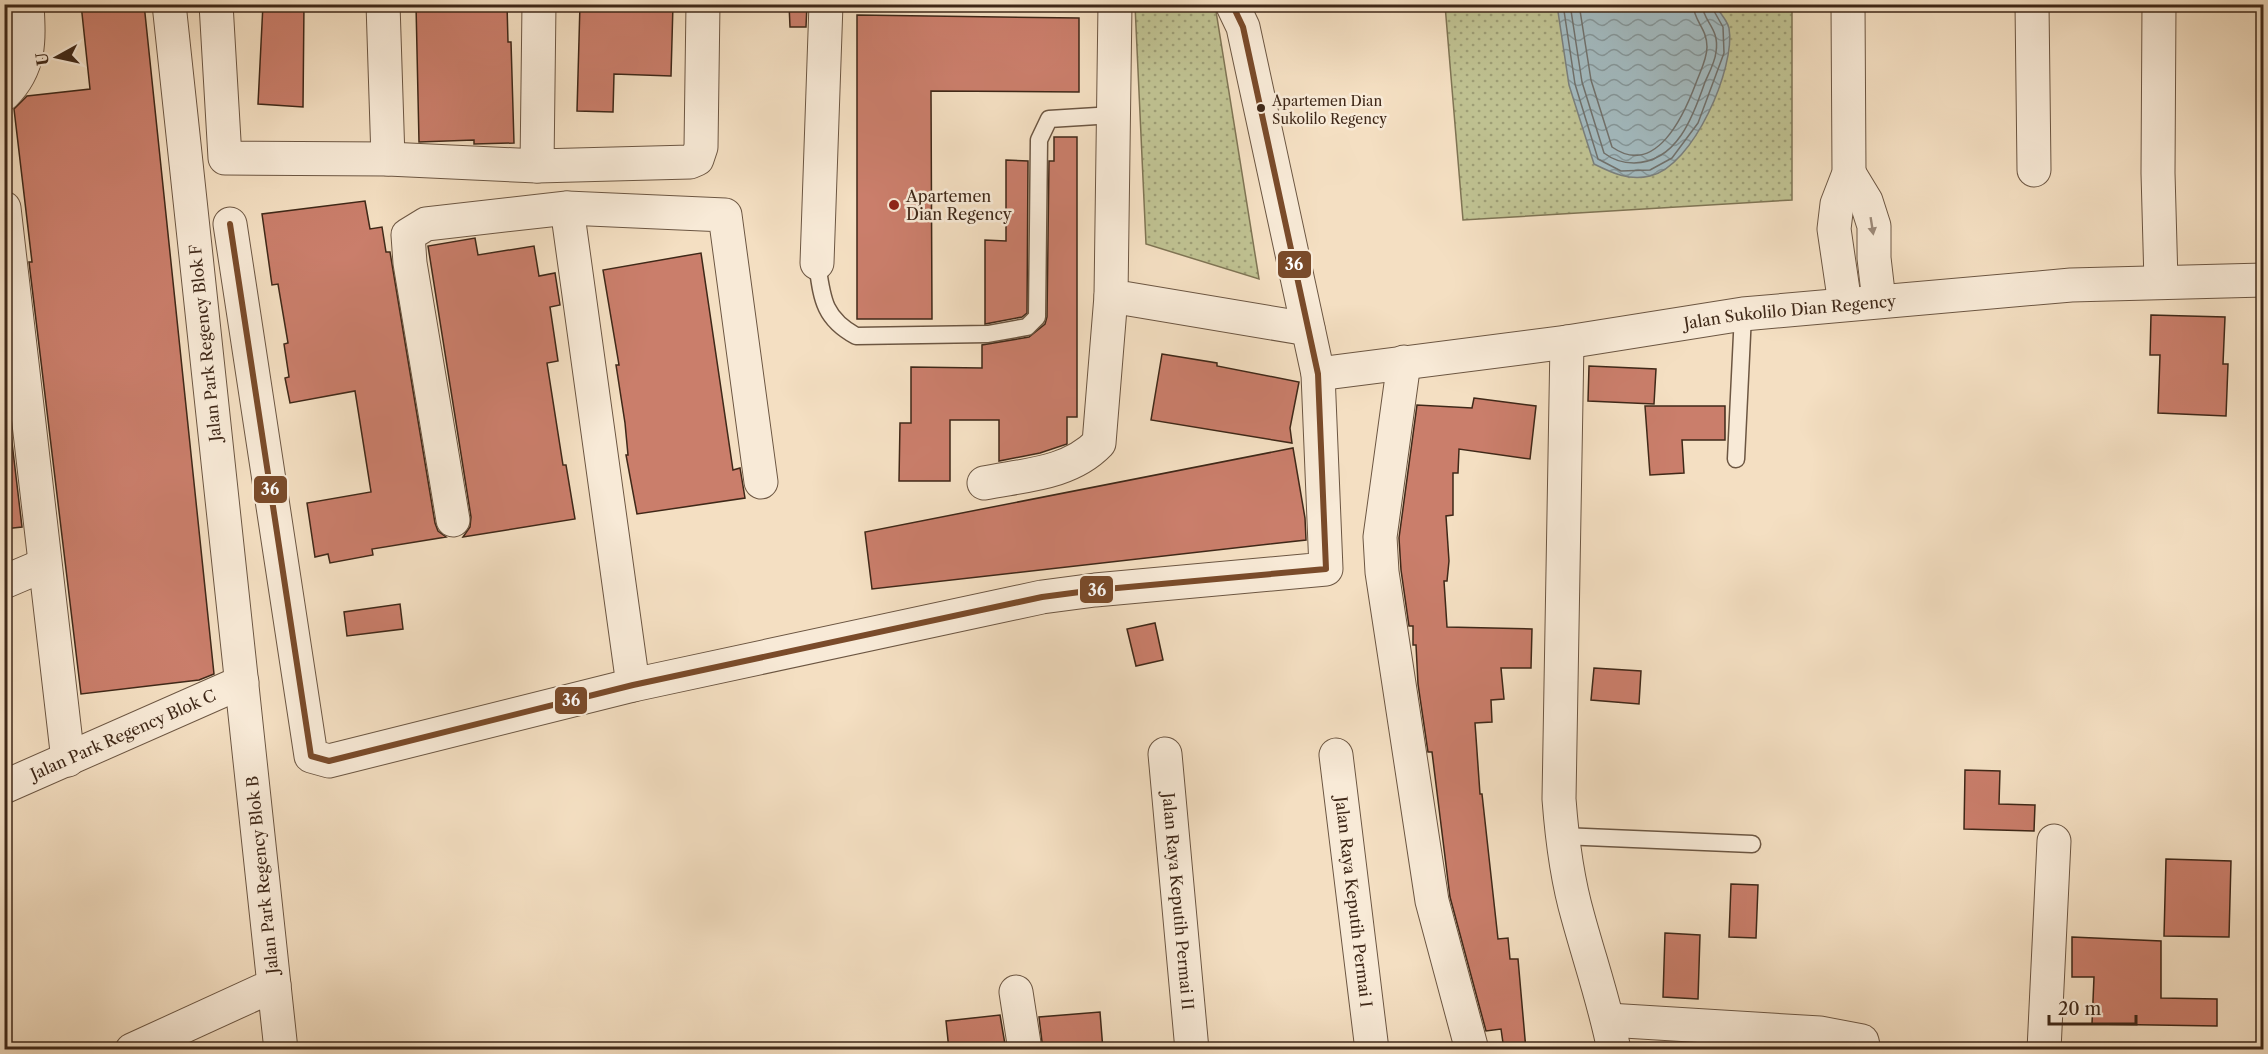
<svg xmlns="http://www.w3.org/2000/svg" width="2268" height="1054" font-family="'Libre Caslon Text',serif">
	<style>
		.park { fill: url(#park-dots); stroke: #7f7454; stroke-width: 1.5 }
		.water { fill: url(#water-waves); stroke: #7a7f7c; stroke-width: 1.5 }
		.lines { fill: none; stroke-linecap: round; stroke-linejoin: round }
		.shore { stroke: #70706b; stroke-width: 1.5 }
		.building { fill: #ca7e6b; stroke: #3f2818; stroke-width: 1.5 }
		.service-casing { stroke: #6c5642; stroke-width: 19 }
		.minor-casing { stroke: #6c5642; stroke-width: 35 }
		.service { stroke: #f8ead7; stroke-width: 16 }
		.minor { stroke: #f8ead7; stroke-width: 33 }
		.bus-1-casing { stroke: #f8ead7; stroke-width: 10 }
		.bus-1 { stroke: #7a4b2a; stroke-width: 6 }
		.oneway { fill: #9c8978 }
		.bus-dot { fill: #3f2818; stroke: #f8ead7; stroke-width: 2 }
		.poi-dot { fill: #8f2418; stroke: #f8ead7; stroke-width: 2 }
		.labels { text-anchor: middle; stroke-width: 5; stroke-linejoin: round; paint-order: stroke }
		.bus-label { font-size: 14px; fill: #3f2818; stroke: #f8ead7; text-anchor: start }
		.poi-label { font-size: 16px; fill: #3f2818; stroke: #f8ead7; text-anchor: start }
		.street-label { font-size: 16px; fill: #3f2818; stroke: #f8ead7 }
		.line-badge { stroke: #f8ead7; stroke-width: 2 }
		.badge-label { font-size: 16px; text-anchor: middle; font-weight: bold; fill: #fff }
	</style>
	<defs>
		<pattern id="park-dots" width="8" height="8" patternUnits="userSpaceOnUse" patternTransform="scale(1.5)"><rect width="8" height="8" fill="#bfc191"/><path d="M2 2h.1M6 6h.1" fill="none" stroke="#9d9d75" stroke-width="1.8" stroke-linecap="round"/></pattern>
		<pattern id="water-waves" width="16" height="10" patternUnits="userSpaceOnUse" patternTransform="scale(1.5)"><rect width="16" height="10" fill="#a2b9be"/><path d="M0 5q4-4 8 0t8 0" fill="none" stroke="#859699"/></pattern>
	</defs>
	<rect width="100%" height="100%" fill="#f4dfc2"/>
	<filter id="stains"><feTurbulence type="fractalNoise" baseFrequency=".00333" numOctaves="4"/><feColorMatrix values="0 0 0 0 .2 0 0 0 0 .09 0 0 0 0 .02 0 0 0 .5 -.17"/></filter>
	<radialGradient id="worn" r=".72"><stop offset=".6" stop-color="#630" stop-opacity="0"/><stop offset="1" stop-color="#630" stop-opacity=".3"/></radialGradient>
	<path class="park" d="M1135,5h80l44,274 -113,-35z
		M1445,5h347v195l-329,20z"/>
	<path class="water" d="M1557,5h157c5,6 13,15 15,23 7,39 -36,139 -79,148 -21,5 -38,-3 -56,-12l-25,-79z"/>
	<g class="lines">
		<path class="shore" d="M1563,4l12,80 23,75 23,12 29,-1 22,-12 26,-35 26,-70 -1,-26 -13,-23
			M1570,4l12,78 22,71c9,7 19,10 30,10 43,-1 59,-46 71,-81 4,-9 10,-20 11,-30 4,-24 -13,-30 -14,-48
			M1579,4l12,76 21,67c44,31 72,-32 84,-64 4,-11 11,-24 11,-36 0,-19 -13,-25 -14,-43"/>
	</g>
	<path class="building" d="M81,4h63l70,670 -15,6 -118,14 -52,-432h3l-18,-153 13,-13 63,-7z
		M263,4h41l-1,103 -45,-3z
		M507,4l1,38h3l3,101 -40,1v-4l-55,2 -3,-137z
		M580,4h93l-2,72 -57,-2 -1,38 -36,-1z
		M789,4h18l-1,23h-16z
		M857,15l222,3v74l-148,-1 1,228h-75z
		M1054,137h23v280h-10v27l-27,9 -41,8v-41h-49v61h-51l1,-58h11v-56l71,1v-23l47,-8 16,-13 2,-7 2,-156h5z
		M1006,160l22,1 -1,152 -5,4 -37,7v-84l21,1z
		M365,201l5,28 12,-2 4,25h4l45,271 3,8 8,6 -74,12 1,6 -43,8 -2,-9 -13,3 -8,-54 64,-11 -16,-101 -65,12 -5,-25 4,-1 -5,-33 4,-1 -10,-59 -6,1 -10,-71z
		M475,238l3,17 56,-9 5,30 16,-3 5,32 -10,2 8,54 -11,2 16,102h3l9,54 -112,18 7,-10 1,-10 -43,-271z
		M701,253l32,217 7,-2 5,30 -108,16 -11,-59h2l-3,-32 -9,-58h3l-16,-95z
		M2151,315l74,2 -2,47h5l-2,52 -68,-3 2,-58h-10z
		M1162,354l55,9v3l82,16 -9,46 2,15 -141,-23z
		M1589,366l67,3 -2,35 -66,-3z
		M4,375l18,152 -18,2z
		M1474,398l62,8 -6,53 -71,-10 -1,24h-5v42l-7,1 3,45 -2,20h-3l3,46 85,2 -1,39h-30l3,31 -13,1 1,22 -17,1 5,71h2l16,145 10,-1 2,21h8l8,91h-22l-3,-21 -15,2 -36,-134 -18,-145h-4l-10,-68 -2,-39h-3v-19h-4l-8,-56 -2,-32 18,-133 55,3z
		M1645,406h80v34h-43l2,33 -34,2z
		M1293,448l12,70 1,22 -434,49 -7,-57z
		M400,604l3,25 -56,7 -3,-24z
		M1155,623l8,37 -27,6 -9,-37z
		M1594,668l47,3 -2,33 -48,-4z
		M1965,770l35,1 -1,33 36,1 -1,26 -70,-2z
		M2166,859l65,2 -2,76 -65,-1z
		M1731,884l27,1 -2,53 -27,-1z
		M1665,933l35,2 -2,64 -35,-2z
		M2072,937l89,4v57l56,1v27l-125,-2 2,-47h-22z
		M1100,1012l3,38h-60l-4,-33z
		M1000,1015l6,35h-57l-3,-29z"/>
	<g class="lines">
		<g class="service-casing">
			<path id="service" d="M817,263c5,35 6,55 39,73l132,-2 39,-7 10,-10 2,-177 10,-21 64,-4
				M1736,459l7,-145
				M1562,836l190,8"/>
		</g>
		<g class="minor-casing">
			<g id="minor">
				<path d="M216,4l9,154 163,1 149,7 153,-4 7,-3 4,-12 2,-143"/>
				<path d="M383,4l5,155"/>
				<path d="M1115,4l-4,292 197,33"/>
				<path d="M2032,4l2,166"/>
				<path d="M2159,4l-1,169 3,109"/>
				<path d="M4,94c27,-27 25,-54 23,-90"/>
				<path d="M537,166l2,-162"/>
				<path d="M1849,173l17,28 8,25v32l5,43"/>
				<path d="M4,208l64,552"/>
				<path d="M567,208l66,477"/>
				<path d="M230,224l81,532 18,5 304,-76 409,-88 53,-7 231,-21 -8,-195 -75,-347 -11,-23"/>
				<path d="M817,263l9,-259"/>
				<path d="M1845,304l-11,-75 3,-25 12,-31 -1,-169"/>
				<path d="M1567,342l-8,457c3,40 8,80 19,118 12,44 27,87 36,133"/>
				<path d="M1404,362l-24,175 2,35 50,329 40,149"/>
				<path id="s1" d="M1318,374l249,-32 176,-28 328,-29 193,-5"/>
				<path d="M984,483c40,-8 85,-9 115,-40l12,-147"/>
				<path d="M453,520l-43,-257 -2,-28 18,-11 141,-16 158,7 36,267"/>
				<path d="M4,582l40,-17"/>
				<path id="s2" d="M1165,754l27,296"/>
				<path id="s3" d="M1336,755l36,295"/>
				<path id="s4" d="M4,787l238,-105"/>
				<path d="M274,985l7,65"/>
				<path d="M1016,992l9,58"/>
				<path d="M1608,1020l212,13 42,8 2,9"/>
				<path d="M132,1050l142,-65 -105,-981"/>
				<path d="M2044,1050l10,-209"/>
			</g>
		</g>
		<use href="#service" class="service"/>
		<use href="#minor" class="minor"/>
		<g class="bus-1-casing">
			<path id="bus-1" d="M230,224l81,532 18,5 304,-76 409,-88 53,-7 231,-21 -8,-195 -75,-347 -11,-23"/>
		</g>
		<use href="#bus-1" class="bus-1"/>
	</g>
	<defs><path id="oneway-solid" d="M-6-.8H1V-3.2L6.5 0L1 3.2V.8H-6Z" transform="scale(1.5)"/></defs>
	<use class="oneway" href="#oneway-solid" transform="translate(1872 226) rotate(81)"/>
	<circle class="bus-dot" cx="1261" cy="108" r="5"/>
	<circle class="poi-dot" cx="894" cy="205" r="6"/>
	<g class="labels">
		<g class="bus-label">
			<text x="1272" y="106">Apartemen Dian<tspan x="1272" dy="18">Sukolilo Regency</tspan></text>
		</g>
		<g class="poi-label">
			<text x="906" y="202">Apartemen<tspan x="906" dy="18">Dian Regency</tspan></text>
		</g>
		<g class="street-label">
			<text dy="6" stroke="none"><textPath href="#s1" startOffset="476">Jalan Sukolilo Dian Regency</textPath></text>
			<text transform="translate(205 343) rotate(-96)" y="6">Jalan Park Regency Blok F</text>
			<text dy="6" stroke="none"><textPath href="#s4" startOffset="130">Jalan Park Regency Blok C</textPath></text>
			<text transform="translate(262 875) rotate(-96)" y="6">Jalan Park Regency Blok B</text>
			<text dy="6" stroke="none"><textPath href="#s2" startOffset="148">Jalan Raya Keputih Permai II</textPath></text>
			<text dy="6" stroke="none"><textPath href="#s3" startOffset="148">Jalan Raya Keputih Permai I</textPath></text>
		</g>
	</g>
	<g class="line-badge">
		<rect x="1277" y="250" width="35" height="29" rx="6" fill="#7a4b2a"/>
		<rect x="253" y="475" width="35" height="29" rx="6" fill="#7a4b2a"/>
		<rect x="1079" y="575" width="35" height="29" rx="6" fill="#7a4b2a"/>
		<rect x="554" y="686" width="34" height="29" rx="6" fill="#7a4b2a"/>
	</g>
	<g class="badge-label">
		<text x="1294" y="270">36</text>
		<text x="270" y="495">36</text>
		<text x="1097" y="596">36</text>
		<text x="571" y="706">36</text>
	</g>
	<rect width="2268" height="1054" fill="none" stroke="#f4dfc2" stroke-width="24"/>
	<rect x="6" y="6" width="2256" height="1042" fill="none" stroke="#3f2818" stroke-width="3"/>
	<rect x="12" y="12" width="2244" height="1030" fill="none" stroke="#3f2818" stroke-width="1.5"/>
	<g transform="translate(57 57) rotate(262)" stroke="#f8ead7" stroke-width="4.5" paint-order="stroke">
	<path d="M0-4.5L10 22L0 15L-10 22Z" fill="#3f2818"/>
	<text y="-9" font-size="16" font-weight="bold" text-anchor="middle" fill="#3f2818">U</text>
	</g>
	<path d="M2049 1015v9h87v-9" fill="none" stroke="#3f2818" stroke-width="3"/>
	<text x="2058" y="1015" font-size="18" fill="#3f2818" stroke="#f8ead7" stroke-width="4.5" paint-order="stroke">20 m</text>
	<rect width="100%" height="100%" filter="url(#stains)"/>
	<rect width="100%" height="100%" fill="url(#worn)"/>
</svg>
